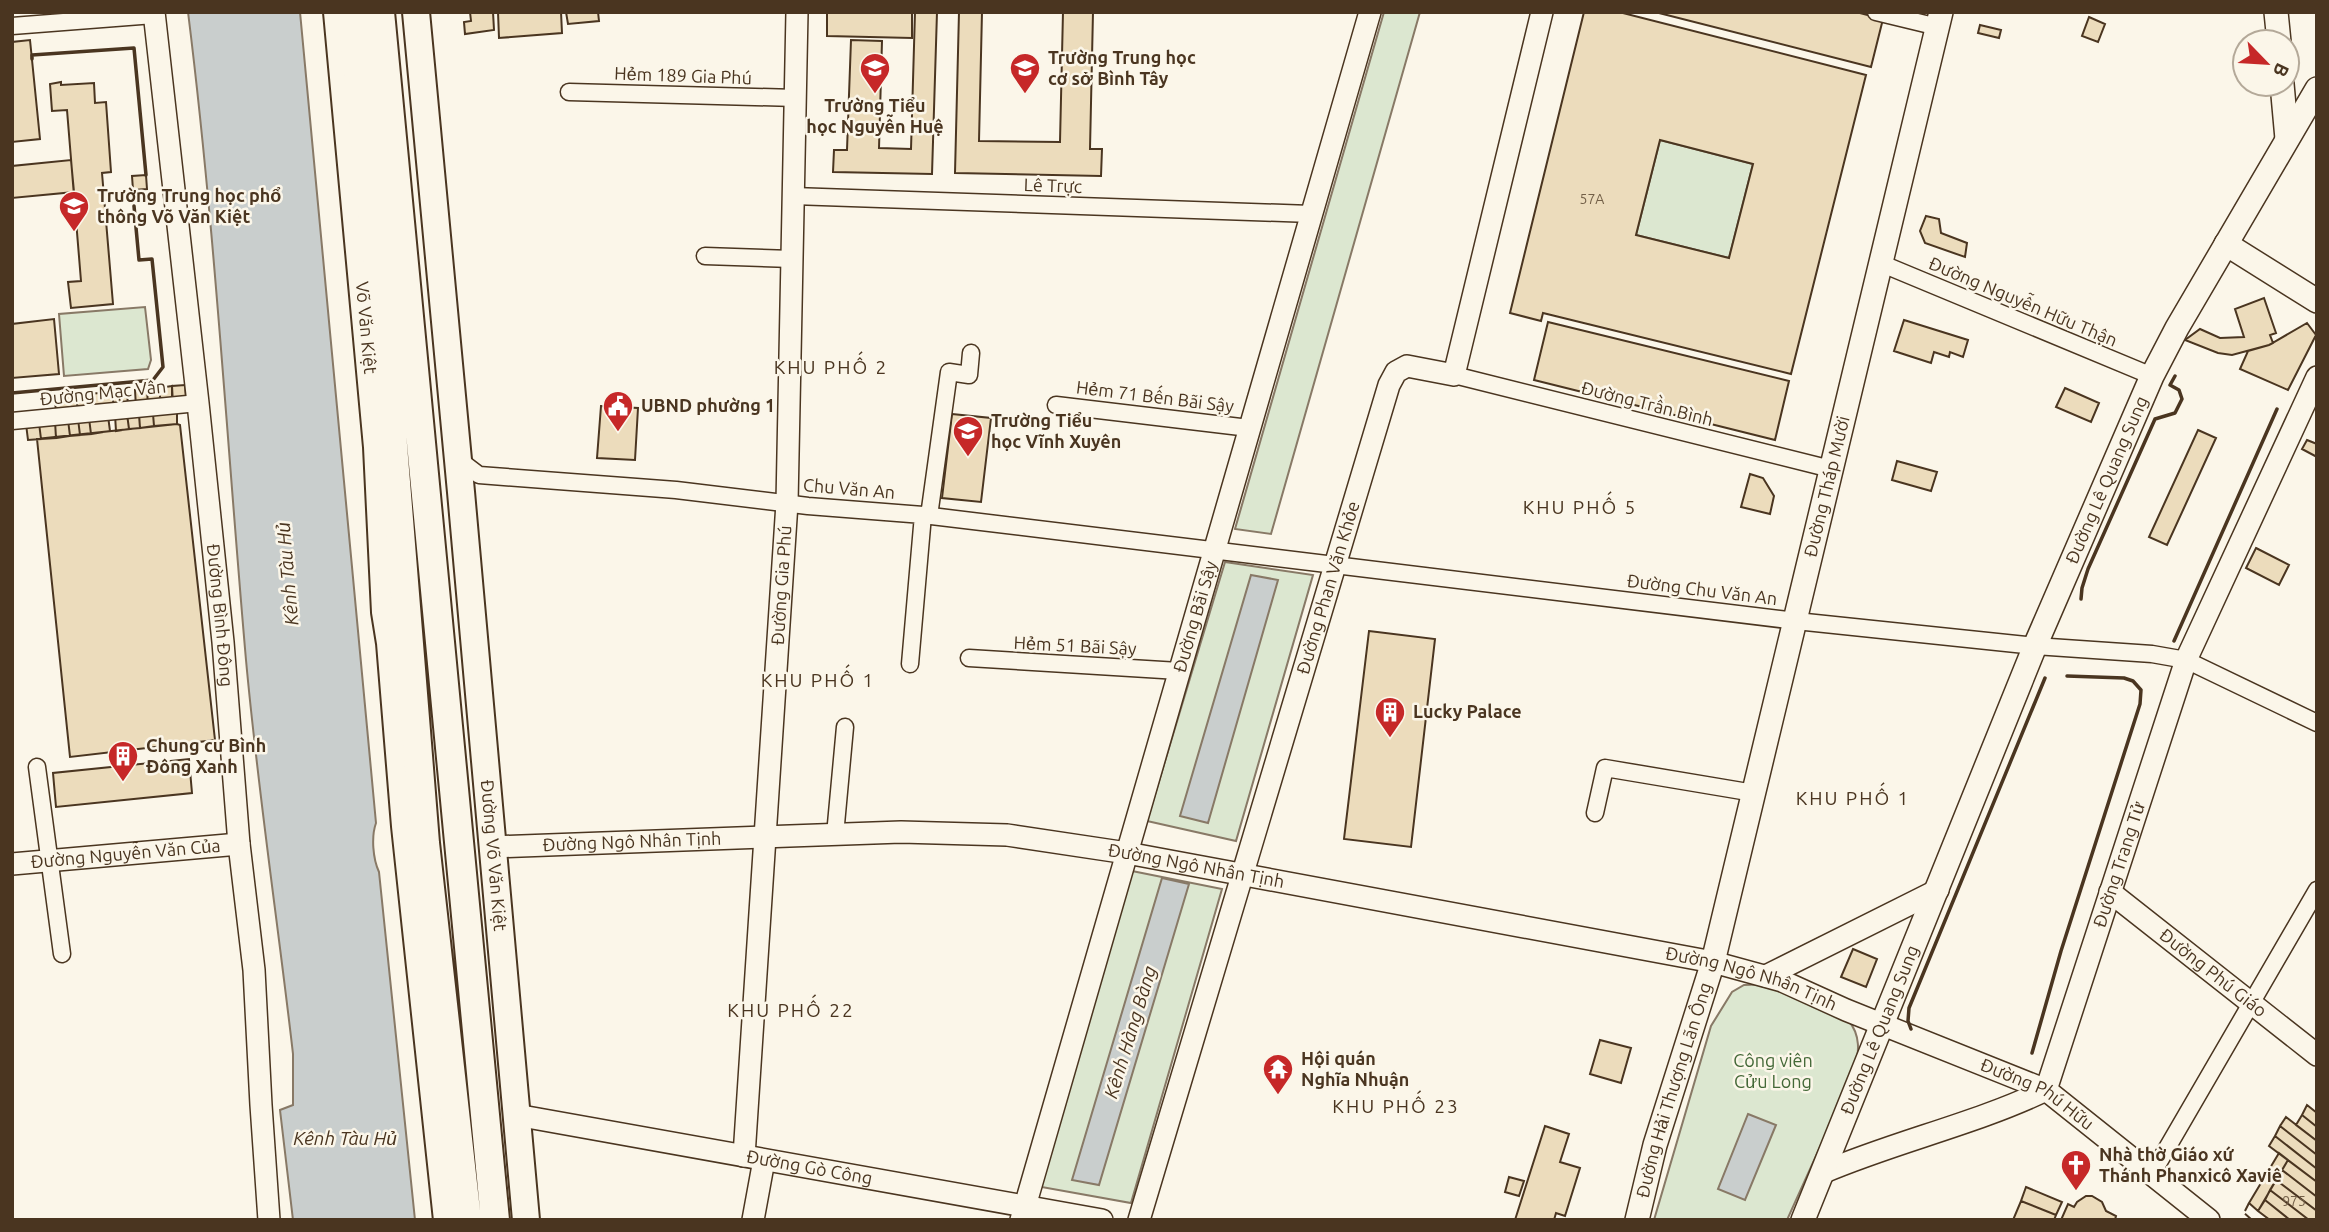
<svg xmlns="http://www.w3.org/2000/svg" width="2329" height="1232" font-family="Ubuntu,sans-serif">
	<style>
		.green { fill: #dce7d0; stroke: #887966; stroke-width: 2 }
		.water { fill: #c9cecd; stroke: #887966; stroke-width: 2 }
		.building { fill: #ecdcbc; stroke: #4a3520; stroke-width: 2; fill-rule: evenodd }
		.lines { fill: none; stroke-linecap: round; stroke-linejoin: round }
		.minor-casing { stroke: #4a3520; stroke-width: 19 }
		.tertiary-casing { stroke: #4a3520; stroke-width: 24 }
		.secondary-casing { stroke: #4a3520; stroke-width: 26 }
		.primary-casing { stroke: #4a3520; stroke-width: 30 }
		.trunk-casing { stroke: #4a3520; stroke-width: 32 }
		.minor { stroke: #fbf6e9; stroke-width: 16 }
		.tertiary { stroke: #fbf6e9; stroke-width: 21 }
		.secondary { stroke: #fbf6e9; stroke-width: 23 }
		.primary { stroke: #fbf6e9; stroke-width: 26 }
		.trunk { stroke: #fbf6e9; stroke-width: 28 }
		.fence { stroke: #4a3520; stroke-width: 2; stroke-dasharray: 9 3.5; stroke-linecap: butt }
		.wall { stroke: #4a3520; stroke-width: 3.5 }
		.labels { text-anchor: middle; stroke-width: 5; stroke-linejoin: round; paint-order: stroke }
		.number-label { font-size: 14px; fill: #725f47 }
		.poi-label { font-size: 18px; font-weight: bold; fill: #4a3520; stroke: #fbf6e9; text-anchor: start }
		.street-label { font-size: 18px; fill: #4a3520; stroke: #fbf6e9 }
		.park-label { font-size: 18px; fill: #436837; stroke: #fbf6e9 }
		.neighbourhood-label { font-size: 19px; letter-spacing: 2px; fill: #4a3520; stroke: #fbf6e9 }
		.water-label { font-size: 19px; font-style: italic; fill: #4a3520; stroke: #fbf6e9 }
	</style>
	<rect width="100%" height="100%" fill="#fbf6e9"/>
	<path class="green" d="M1384,12h36l-149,522 -36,-5z
		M1660,140l93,24 -24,94 -93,-23z
		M145,307l6,53 -3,9 -84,7 -5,-62z
		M1225,562l88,13 -77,266 -89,-20z
		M1132,871l90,18 -91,314 -95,-17z
		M1770,984l78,36c13,15 11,32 7,50l-68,150h-133l57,-194 21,-34 12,-7z"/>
	<path class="water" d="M188,12h112l76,811c-5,14 -3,36 3,49l36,348h-122l-13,-110 13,-5v-51c-15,-131 -35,-262 -47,-394 -19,-216 -31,-432 -58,-648z
		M1251,575l27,5 -70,243 -28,-7z
		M1162,878l27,6 -90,301 -27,-5z
		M1748,1114l28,11 -31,75 -27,-11z"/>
	<path class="building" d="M470,12h23l1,18 -29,4 -1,-12 7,-1z
		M498,12h63l1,21 -63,5z
		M566,12h32l1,9 -31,3z
		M827,12h85v26l-85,-2z
		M915,12h22l-5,162 -99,-2 1,-22h13l4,-110 31,1 -3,107 32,1z
		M959,12h23l-3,129 81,1 3,-130h30l-3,137h12l-1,27 -146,-3z
		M1584,12h35l247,63 -75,299 -248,-61 -2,8 -31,-8zM1660,140l93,24 -24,94 -93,-23z
		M1655,12h201l27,7 -12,48z
		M2089,17l16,7 -7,18 -16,-6z
		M1980,25l21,5 -2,8 -21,-5z
		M30,40l10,99 -28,3v-100z
		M61,82v3l33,-2 1,20 11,-1 5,70 -9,1 11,131 -42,4 -3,-26 13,-1 -14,-171 -15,1 -2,-27z
		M71,160l3,32 -62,6v-32z
		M146,175l1,14 -14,1 -1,-14z
		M1926,216l13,3 2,14 26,10 -2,14 -40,-14 -5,-12z
		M2264,298l12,35 -6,2 3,8 -4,2 -37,10 -14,-2 -33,-13 15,-11 20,9 24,-1 -9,-28z
		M54,319l5,55 -47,4v-54z
		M1904,320l64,20 -5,17 -13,-5 -1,5 -15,-5 -3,11 -37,-12z
		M1548,322l241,59 -14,59 -241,-60z
		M2307,323l9,12 -28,55 -48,-21 8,-18 21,-6z
		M185,385l1,14 -14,1v-14z
		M172,386l1,18h-12l-2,-16z
		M159,388l2,16 -13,2 -1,-17z
		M2065,388l34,15 -8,19 -35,-15z
		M147,389l1,17 -12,1 -1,-17z
		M127,391l1,16 -14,1 -2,-16z
		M112,392l2,16 -25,2 -1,-16z
		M76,394h12l1,16 -11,2z
		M76,394l2,18 -22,2 -1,-17z
		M601,406l37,2 -3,52 -38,-2z
		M177,412v12l-23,2 -1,-12z
		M139,413l1,15 -11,1 -2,-15z
		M127,414l2,15 -13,2 -1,-16z
		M153,414l1,12 -14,2 -1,-13z
		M952,414l39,4 -10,84 -39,-4z
		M108,416l2,15 -19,3 -2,-16z
		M89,418l2,16 -11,1 -2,-16z
		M78,419l2,16 -10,1 -2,-16z
		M68,420l2,16 -14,2 -1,-17z
		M55,421l1,17 -15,1 -2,-16z
		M39,423l2,16 -13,1 -2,-16z
		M177,424l3,1 35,315 -145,17 -33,-318z
		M2198,430l18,8 -49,107 -18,-8z
		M2307,440l10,4v13l-15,-8z
		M1897,461l40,11 -6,19 -39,-11z
		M1750,474l13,4 11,18 -4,18 -29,-7z
		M2256,548l33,17 -10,20 -33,-17z
		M1369,631l66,8 -24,208 -67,-8z
		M189,759l3,34 -136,14 -3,-34z
		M1853,949l24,10 -11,28 -25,-10z
		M1600,1040l31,8 -10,35 -31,-9z
		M2307,1105l10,8v14l-15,-12z
		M2302,1115l15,12v14l-21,-16z
		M2286,1117l31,24v14l-37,-29z
		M1545,1126l24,8 -9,28 20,6 -15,48 -9,-3 -2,7h-39z
		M2280,1126l37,29v14l-42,-33z
		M2275,1136l42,33v13l-48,-36z
		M2279,1153l9,7 -30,51 -9,-8z
		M2288,1160l29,22v15l-35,-27z
		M2282,1170l35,27v14l-41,-31z
		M1509,1177l15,4 -5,15 -14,-4z
		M2276,1180l41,31v9h-8l-39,-30z
		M2026,1187l36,15 -6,13 -35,-14z
		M2270,1190l39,30h-19l-25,-20z
		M2086,1196h6l10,6 4,9 10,5 -1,4h-54l7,-16 6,3 3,-5z
		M2265,1200l25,20h-20l-12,-9z
		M2021,1201l35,14 -2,5h-41z"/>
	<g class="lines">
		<g class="minor-casing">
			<path id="minor" d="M1876,12l62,15
				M12,26l142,-11
				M569,92l227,6
				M793,196l518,18
				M705,256l87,3
				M1880,263l272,113
				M1454,375l377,94
				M1056,405l193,23
				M12,421l186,-18
				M458,459l21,16 197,15 132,16 115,9 873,106 239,25 117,8 34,6 131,63
				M929,516l20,-144 20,3 2,-22
				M969,658l210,13
				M910,664l13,-149
				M37,767l25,187
				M1595,813l10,-45 149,25
				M835,835l10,-108
				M2152,1174l165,-284"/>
		</g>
		<g class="tertiary-casing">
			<g id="tertiary">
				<path id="s1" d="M154,12l44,391 25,239 16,202 15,126 7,135 8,115"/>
				<path id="s2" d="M492,847l409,-15 106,3 120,18 586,109 69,19 64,29 200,80 163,130"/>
				<path id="s3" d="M12,864l227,-20"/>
				<path id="s4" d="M2110,892l207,163"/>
				<path d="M1766,976l172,-86"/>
				<path id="s5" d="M516,1115l586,105"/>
				<path id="s6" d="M744,1156l43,-653 10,-491"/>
				<path id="s7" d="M1824,1172c73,-31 151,-48 222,-82l140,-430 131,-283"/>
				<path d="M753,1220l11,-60"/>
				<path id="s8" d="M1021,1220l349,-1208"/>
				<path id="s9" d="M1139,1220l250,-835 7,-13 11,-6 47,9 88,-363"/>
			</g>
		</g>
		<g class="secondary-casing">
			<g id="secondary">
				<path d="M2276,12l3,30"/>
				<path d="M2282,84l5,55"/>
				<path d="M2226,244l91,57"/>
				<path id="s10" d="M1637,1220l18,-75 58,-183 228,-950"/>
				<path id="s11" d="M1803,1220l232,-574 117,-270 25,-48 140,-239"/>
			</g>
		</g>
		<g class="primary-casing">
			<g id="primary">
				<path id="s12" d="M337,12l40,435 8,165 5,31 15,183 42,394"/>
				<path id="s13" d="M416,12l45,480 65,728"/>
			</g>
		</g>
		<g class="trunk-casing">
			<path id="trunk" d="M352,12l29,284 44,547 42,377
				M380,12l115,1208"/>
		</g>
		<use href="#minor" class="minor"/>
		<use href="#tertiary" class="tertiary"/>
		<use href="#secondary" class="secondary"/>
		<use href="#primary" class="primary"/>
		<use href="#trunk" class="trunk"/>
		<path class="fence" d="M2249,1203l-5,10 8,7"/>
		<path class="wall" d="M32,59v-4l102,-7 12,127
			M12,393l141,-13 10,-13 -11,-108 -13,1 -5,-54
			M2081,599l1,-11 6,-19 67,-150 20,-6 7,-14 -3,-9 -9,-5 5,-9
			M2174,641l103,-232
			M1911,1029l-3,-8 1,-13 136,-330
			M2032,1053l29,-102 79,-247 1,-14 -8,-9 -9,-3 -57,-2"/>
	</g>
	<defs>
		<g id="school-pin" transform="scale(1.575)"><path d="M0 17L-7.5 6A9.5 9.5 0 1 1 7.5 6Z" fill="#c62828" stroke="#fbf6e9"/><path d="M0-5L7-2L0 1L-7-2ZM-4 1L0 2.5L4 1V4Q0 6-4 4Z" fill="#fff"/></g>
		<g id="civic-pin" transform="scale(1.575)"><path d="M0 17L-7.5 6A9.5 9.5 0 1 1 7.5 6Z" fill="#c62828" stroke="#fbf6e9"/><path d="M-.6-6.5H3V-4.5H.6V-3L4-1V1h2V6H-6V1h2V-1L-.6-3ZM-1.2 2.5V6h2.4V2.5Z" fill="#fff"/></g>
		<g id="building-pin" transform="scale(1.575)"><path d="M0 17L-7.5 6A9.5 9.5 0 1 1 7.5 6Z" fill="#c62828" stroke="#fbf6e9"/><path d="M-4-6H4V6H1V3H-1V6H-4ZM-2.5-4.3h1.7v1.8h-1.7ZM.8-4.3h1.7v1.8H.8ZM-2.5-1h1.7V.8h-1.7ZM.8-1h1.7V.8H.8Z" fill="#fff"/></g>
		<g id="temple-pin" transform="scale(1.575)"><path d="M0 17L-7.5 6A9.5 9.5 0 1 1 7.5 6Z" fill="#c62828" stroke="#fbf6e9"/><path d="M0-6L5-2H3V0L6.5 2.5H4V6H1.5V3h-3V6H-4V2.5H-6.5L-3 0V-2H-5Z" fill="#fff"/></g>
		<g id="church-pin" transform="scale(1.575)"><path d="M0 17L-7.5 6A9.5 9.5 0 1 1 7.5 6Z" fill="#c62828" stroke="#fbf6e9"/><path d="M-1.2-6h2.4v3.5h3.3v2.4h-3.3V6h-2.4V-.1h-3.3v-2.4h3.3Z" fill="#fff"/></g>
	</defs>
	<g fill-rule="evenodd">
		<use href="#school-pin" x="875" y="68"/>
		<use href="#school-pin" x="1025" y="68"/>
		<use href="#school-pin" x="74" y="206"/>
		<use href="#civic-pin" x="618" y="406"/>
		<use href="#school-pin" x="968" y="431"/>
		<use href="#building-pin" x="1390" y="712"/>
		<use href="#building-pin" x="123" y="756"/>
		<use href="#temple-pin" x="1278" y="1069"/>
		<use href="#church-pin" x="2076" y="1165"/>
	</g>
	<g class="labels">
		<g class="number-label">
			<text x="1592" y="204">57A</text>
			<text x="2294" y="1206">975</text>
		</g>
		<g class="poi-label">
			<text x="1048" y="64">Trường Trung học<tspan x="1048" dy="21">cơ sở Bình Tây</tspan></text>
			<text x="875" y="112" text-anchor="middle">Trường Tiểu<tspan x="875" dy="21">học Nguyễn Huệ</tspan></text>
			<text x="97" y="202">Trường Trung học phổ<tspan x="97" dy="21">thông Võ Văn Kiệt</tspan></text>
			<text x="641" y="412">UBND phường 1</text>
			<text x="991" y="427">Trường Tiểu<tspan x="991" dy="21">học Vĩnh Xuyên</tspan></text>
			<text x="1413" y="718">Lucky Palace</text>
			<text x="146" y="752">Chung cư Bình<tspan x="146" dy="21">Đông Xanh</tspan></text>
			<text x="1301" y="1065">Hội quán<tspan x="1301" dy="21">Nghĩa Nhuận</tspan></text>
			<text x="2099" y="1161">Nhà thờ Giáo xứ<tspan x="2099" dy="21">Thánh Phanxicô Xaviê</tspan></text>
		</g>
		<g class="street-label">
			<text transform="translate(683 76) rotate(2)" y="6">Hẻm 189 Gia Phú</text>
			<text transform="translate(1053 186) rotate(2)" y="6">Lê Trực</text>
			<text transform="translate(2023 302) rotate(23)" y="6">Đường Nguyễn Hữu Thận</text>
			<text dy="6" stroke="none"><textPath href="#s12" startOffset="317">Võ Văn Kiệt</textPath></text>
			<text transform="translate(103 393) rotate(-6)" y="6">Đường Mạc Vân</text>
			<text transform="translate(1155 397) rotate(7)" y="6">Hẻm 71 Bến Bãi Sậy</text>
			<text transform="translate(1647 404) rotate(14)" y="6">Đường Trần Bình</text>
			<text dy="6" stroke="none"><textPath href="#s11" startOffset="800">Đường Lê Quang Sung</textPath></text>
			<text dy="6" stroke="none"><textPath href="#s10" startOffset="758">Đường Tháp Mười</textPath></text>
			<text transform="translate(849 489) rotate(5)" y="6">Chu Văn An</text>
			<text dy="6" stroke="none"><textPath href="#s6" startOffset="572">Đường Gia Phú</textPath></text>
			<text dy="6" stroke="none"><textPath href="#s9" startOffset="660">Đường Phan Văn Khỏe</textPath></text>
			<text transform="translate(1702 590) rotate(7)" y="6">Đường Chu Văn An</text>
			<text dy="6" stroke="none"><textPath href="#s1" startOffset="607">Đường Bình Đông</textPath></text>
			<text dy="6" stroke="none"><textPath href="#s8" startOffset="628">Đường Bãi Sậy</textPath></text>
			<text transform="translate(1075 646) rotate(3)" y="6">Hẻm 51 Bãi Sậy</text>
			<text dy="6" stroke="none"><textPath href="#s2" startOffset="140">Đường Ngô Nhân Tịnh</textPath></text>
			<text dy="6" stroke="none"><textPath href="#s3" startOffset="114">Đường Nguyễn Văn Của</textPath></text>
			<text dy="6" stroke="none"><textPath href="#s13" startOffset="847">Đường Võ Văn Kiệt</textPath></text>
			<text dy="6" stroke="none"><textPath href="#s7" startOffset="474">Đường Trang Tử</textPath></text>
			<text dy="6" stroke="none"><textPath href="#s2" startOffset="707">Đường Ngô Nhân Tịnh</textPath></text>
			<text dy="6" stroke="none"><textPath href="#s4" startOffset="131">Đường Phú Giáo</textPath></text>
			<text dy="6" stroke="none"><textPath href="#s2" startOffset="1274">Đường Ngô Nhân Tịnh</textPath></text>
			<text dy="6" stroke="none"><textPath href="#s11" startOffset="205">Đường Lê Quang Sung</textPath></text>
			<text dy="6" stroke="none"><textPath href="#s10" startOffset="135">Đường Hải Thượng Lãn Ông</textPath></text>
			<text dy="6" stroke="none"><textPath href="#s2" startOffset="1584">Đường Phú Hữu</textPath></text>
			<text dy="6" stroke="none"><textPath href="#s5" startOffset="298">Đường Gò Công</textPath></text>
		</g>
		<g class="park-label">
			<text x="1773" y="1067">Công viên<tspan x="1773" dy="21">Cửu Long</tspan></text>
		</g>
		<g class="neighbourhood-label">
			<text x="831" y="374">KHU PHỐ 2</text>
			<text x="1580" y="514">KHU PHỐ 5</text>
			<text x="818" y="687">KHU PHỐ 1</text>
			<text x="1853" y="805">KHU PHỐ 1</text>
			<text x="791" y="1017">KHU PHỐ 22</text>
			<text x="1396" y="1113">KHU PHỐ 23</text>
		</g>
		<g class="water-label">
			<text transform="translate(287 574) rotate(-95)" y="7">Kênh Tàu Hủ</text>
			<text transform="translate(1130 1032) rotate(-73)" y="7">Kênh Hàng Bàng</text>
			<text x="345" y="1145">Kênh Tàu Hủ</text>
		</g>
	</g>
	<rect width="2329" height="1232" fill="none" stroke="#4a3520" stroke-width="28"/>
	<g transform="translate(2266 63) rotate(115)"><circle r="33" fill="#fbf6e9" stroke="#b4a999" stroke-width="2"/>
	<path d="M0-5L12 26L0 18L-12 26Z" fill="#c62828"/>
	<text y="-10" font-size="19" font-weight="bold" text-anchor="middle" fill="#4a3520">B</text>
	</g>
</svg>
